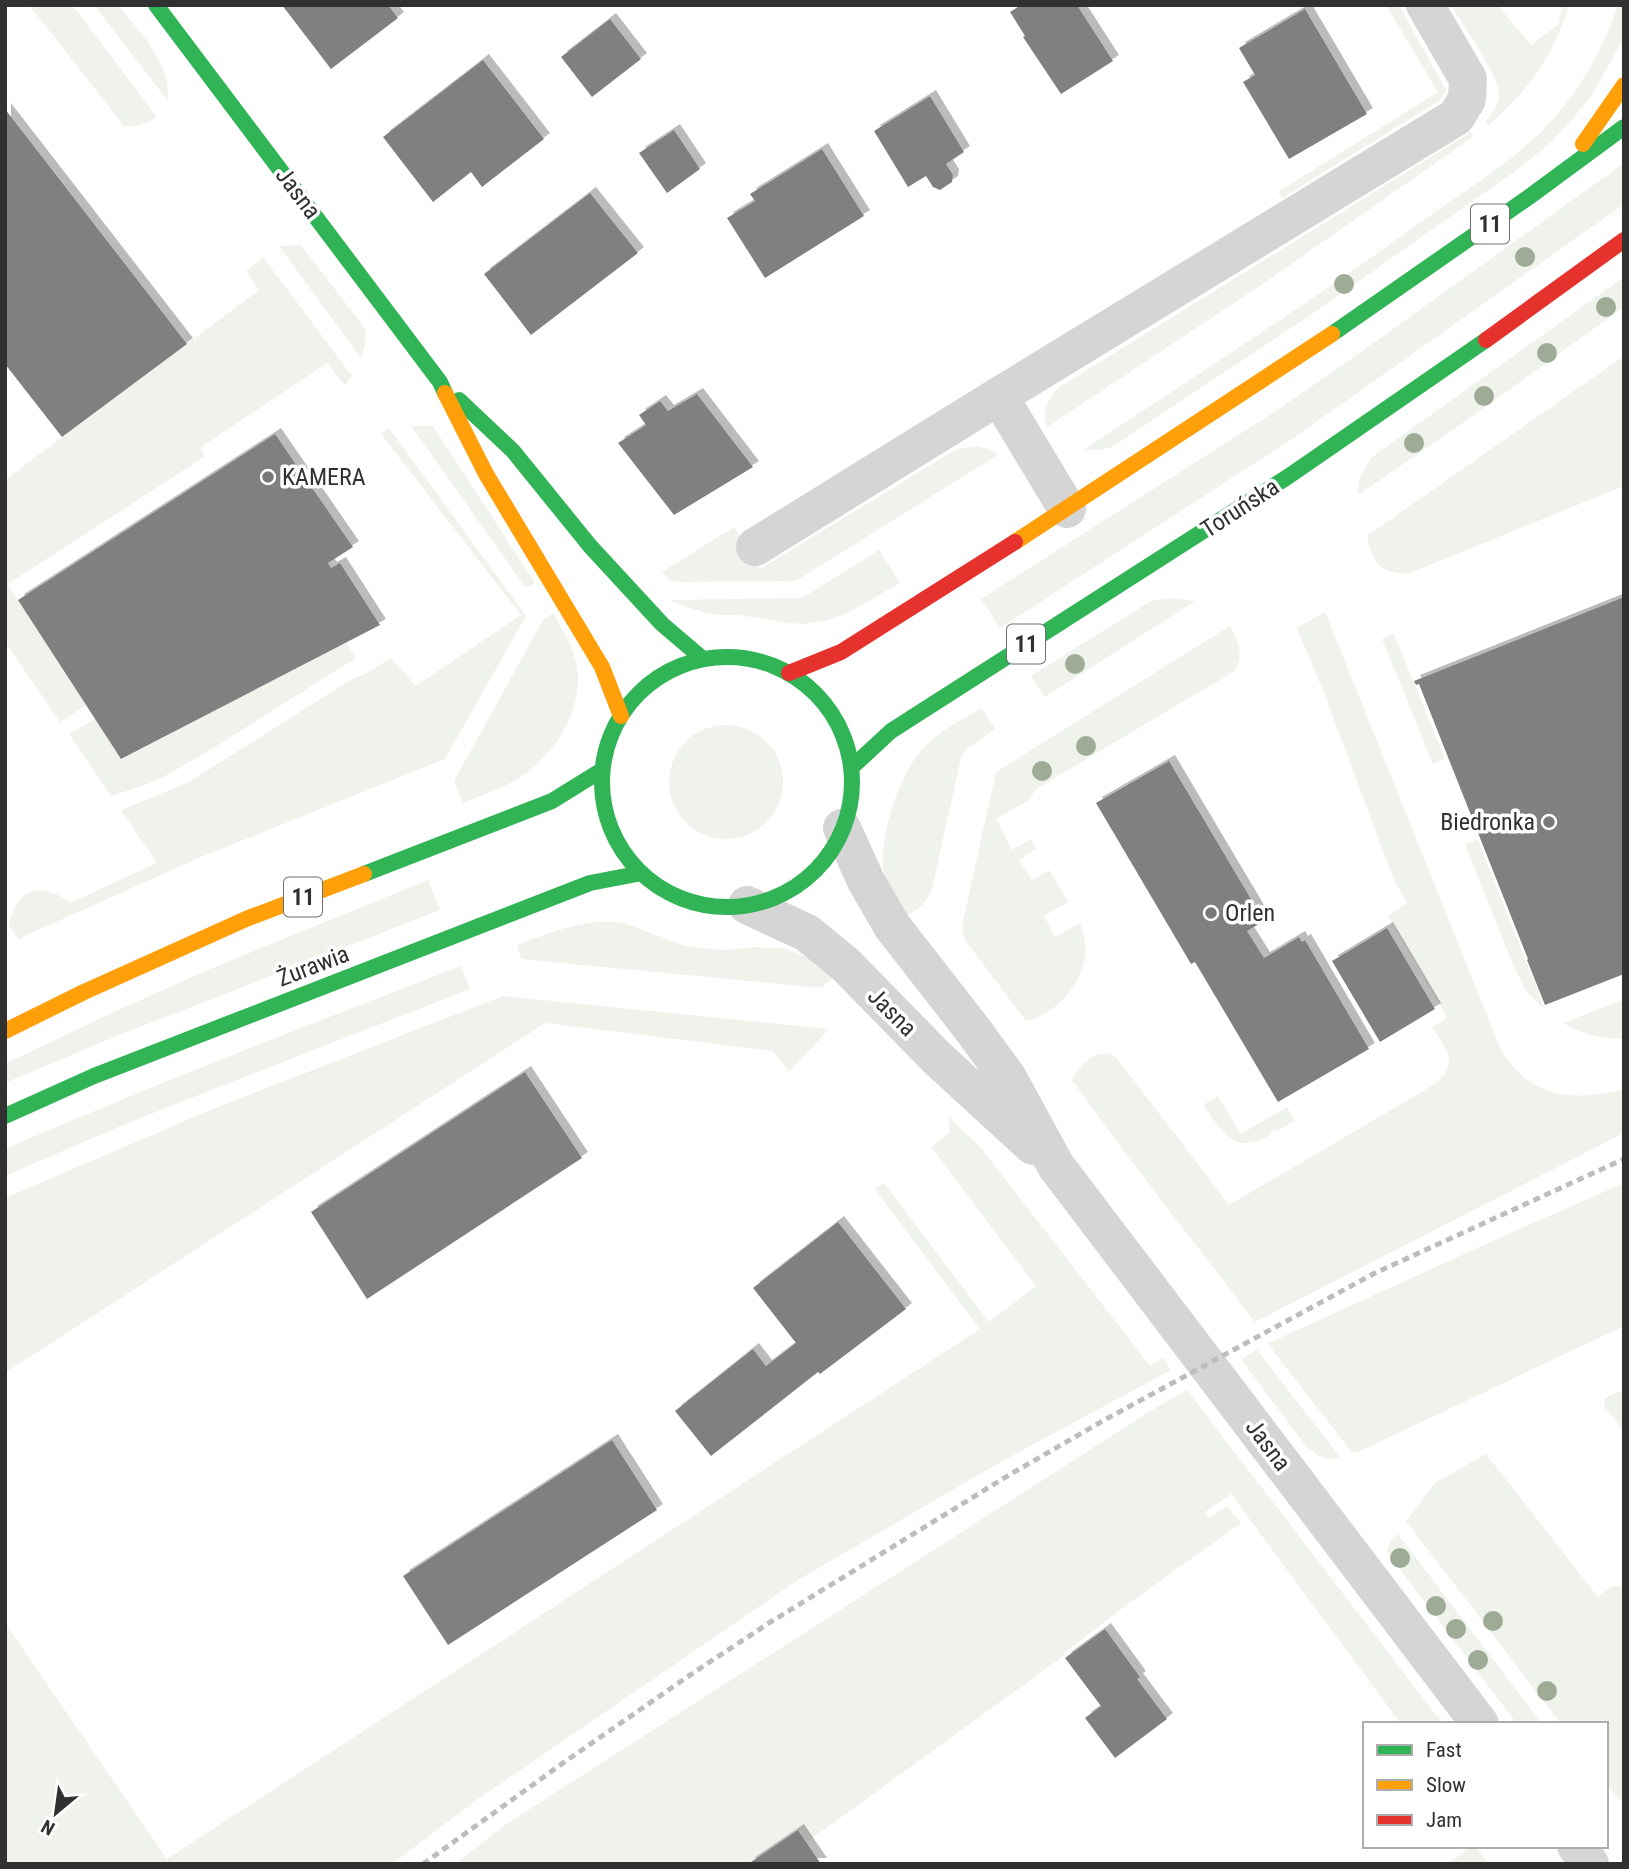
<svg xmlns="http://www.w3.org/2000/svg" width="1629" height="1869" font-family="'Roboto Condensed',sans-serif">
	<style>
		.green { fill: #eff3ec }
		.building { fill: #808080; filter: url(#shadow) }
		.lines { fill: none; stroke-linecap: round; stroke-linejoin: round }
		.street { stroke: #d5d5d5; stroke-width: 38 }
		.fast { stroke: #30b455; stroke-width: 16 }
		.slow { stroke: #ff9f0a; stroke-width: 16 }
		.jam { stroke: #e5322d; stroke-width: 16 }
		.rail { stroke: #bdbdbd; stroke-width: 5; stroke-dasharray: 7 5; stroke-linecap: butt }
		.tree { fill: #9eac97 }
		.poi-dot { fill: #797979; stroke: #fff; stroke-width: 2.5 }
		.labels { text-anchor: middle; stroke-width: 7; stroke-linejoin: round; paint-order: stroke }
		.shield { fill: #fff; stroke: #6f6f6f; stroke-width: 2 }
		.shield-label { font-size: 23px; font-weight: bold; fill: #313131 }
		.street-label { font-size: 24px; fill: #313131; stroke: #fff }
		.poi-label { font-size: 24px; fill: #313131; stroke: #fff; text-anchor: start }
	</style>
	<defs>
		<filter id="shadow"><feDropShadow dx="6" dy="-6" stdDeviation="0" flood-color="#0004"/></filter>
	</defs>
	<rect width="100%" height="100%" fill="#fff"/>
	<path class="green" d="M29,5h43l85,112c-11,8 -20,9 -33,9z
		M94,5h24c24,31 52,55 50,96z
		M1386,5h13l47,85 -7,11 -157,97 -4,-6 160,-100z
		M1451,5h46l34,40 28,-21 3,-19h7c-15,51 -41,85 -80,120l-3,-4c5,-7 12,-15 13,-24 2,-19 -37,-73 -48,-92z
		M1618,5h6v33l-31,55 -22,28 -22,23 -28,23 -209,147 -200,133 -13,3h-16c110,-72 220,-143 327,-220 42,-31 89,-59 128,-95 37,-36 64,-82 80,-130z
		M1471,132l3,4 -210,147 -217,144c-6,-16 1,-26 11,-39z
		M1624,163v41l-329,233 -295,191 -19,-29 295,-188 95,-66z
		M301,245l65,85 -1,13 -4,15 -82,-112z
		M263,257l89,119 -7,9 -18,-22 -126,84 3,10 -196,127 78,121 -26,17 -55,-80v-162l254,-190 -13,-19z
		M1624,277v30l-147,106 -119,82c-1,-16 5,-25 14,-38z
		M1624,356v130l-217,88c-29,-2 -34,-11 -40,-38z
		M411,426h22l102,157 -9,5z
		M389,428l137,188 -81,143 -244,98 -183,82 -9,-13c4,-19 12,-39 36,-35 10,2 18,5 25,12l87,-40 -36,-53 68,-28 163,-103 15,-6 24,-15 25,28 105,-71 -140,-181z
		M976,446l13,3 10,5 -203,127 -118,1 -8,-2 -8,-8 72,-45 26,42 195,-119z
		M879,550l21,33 -52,30 -17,6 -26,5 -17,-1 -49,-8h-20l-13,-2 -34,-11v-2l130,-2z
		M1169,598l26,3 -150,96 -14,-21 120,-75z
		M1325,612l175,436c30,51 71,54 124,41v44l-369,189 -133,-173 -50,-69c8,-16 26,-34 44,-23l113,148 208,-122c23,-21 8,-35 -5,-56l15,-9 -59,-102 19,-13 -14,-25 -67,-180 -29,-70z
		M553,613c9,17 21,34 24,54 7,39 -20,84 -51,106 -18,14 -42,21 -63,30l-9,-22 89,-161z
		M1230,626c9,15 15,31 3,46l-192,114 -7,6 -5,8 -33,19 16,31 19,-11 5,10 -17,11 13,20 17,-10 20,32 -25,14 11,21 25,-14c3,11 7,21 5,33 -4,30 -30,59 -59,65l-61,-81 -3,-14 34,-154z
		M1394,634l51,125 -12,5 -51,-125z
		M346,642l10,16 -151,95 -36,21 -24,11 -34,11 -42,-62 26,-15 27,40z
		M982,708l13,21 -28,20 -6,9 -30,135 -10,13 -17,12c-6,-12 -16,-26 -19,-39 -9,-38 14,-108 42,-135 16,-15 36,-25 55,-36z
		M669 782a57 57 0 1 1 114 0a57 57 0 1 1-114 0Z
		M1478,840l66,167 -2,1 -17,-19 -12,-24 -48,-121z
		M428,880l12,30 -326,127 -109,46v-19l98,-47 107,-48z
		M597,922h18l15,3 55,21 37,4 35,-3 29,2 14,5 13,7 20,16 -9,9 -4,2 -299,-29 -4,-14c26,-10 51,-20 80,-23z
		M461,966l9,23 -231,90 -116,46 -118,51v-27c151,-65 303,-124 456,-183z
		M503,996l326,33 -40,43 -16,-21 -228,-28 -540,350v-175l208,-89z
		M1624,999v40c-22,0 -42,-5 -61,-16z
		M1218,1096l23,38 46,-27 8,14 -18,10 -2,-2 -4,2 1,3c-39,22 -47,0 -69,-29z
		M948,1116l33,32 169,218 13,-8 8,12 -174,94 -199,116 -320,219 -86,65h-387v-241l162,236 813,-530 -105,-140 9,-6 105,139 47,-36 -105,-139 19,-15z
		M1624,1183v143l-266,126 -7,-1 -77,-99 -5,-9 239,-109z
		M1257,1350l83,107 -9,3 -14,-5 -11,-9 -65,-87z
		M1187,1390l256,334h-42l-170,-230 -26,18 4,6 18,-12 14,17 -113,81 -64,49 1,2 -258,187 -9,-13 -51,35h-292l50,-39 647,-415z
		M1617,1392h7v39l-20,-25 1,-8z
		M1486,1454l112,143 15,-11 11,1v218l-18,-22v-59h-45l-155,-203 29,-38z
		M1398,1534l144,190h-25l-130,-172 3,-11z
		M1468,1849h9l12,15h-41z"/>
	<path class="building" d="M282,5h106l10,13 -67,51z
		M1021,5h56l36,56 -52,33 -38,-57 2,-1 -15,-24z
		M1305,9l62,105 -78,45 -46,-77 12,-7 -16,-27z
		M610,19l31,40 -49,38 -31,-40z
		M483,60l61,79 -62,48 -11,-15 -38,30 -50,-65z
		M930,96l34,56 -18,12 7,11 -1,7 -12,8 -7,-3 -7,-11 -18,11 -34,-56z
		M5,109l182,235 -125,93 -57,-73z
		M674,130l26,39 -33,24 -28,-40z
		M822,149l42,67 -99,62 -38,-60 28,-17 -5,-7z
		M590,193l48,60 -107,82 -47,-61z
		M697,394l56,73 -79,48 -56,-72 28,-18 -7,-10 21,-14 8,10z
		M275,434l78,113 -25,16 3,5 9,-5 40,62 -259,134 -103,-159z
		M1624,597v377l-79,31 -18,-45 1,-1 -109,-275 -3,1 -2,-4z
		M1169,761l95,160 -17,10 17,27 35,-21 3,5 3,-2 64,109 -91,53 -83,-140 -4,2 -95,-161z
		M1387,928l48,81 -55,33 -48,-81z
		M525,1072l57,86 -215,141 -56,-87z
		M838,1222l68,87 -86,65 -2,-2 -107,84 -36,-45 78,-62 13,17 30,-23 -43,-55z
		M612,1440l45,70 -209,135 -45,-69z
		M1105,1629l35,48 -3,2 30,40 -52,39 -30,-40 16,-12 -36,-48z
		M798,1830l23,34h-73z"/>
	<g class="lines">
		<path class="street" d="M999,396l68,113
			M755,547l244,-151 457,-279 11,-18 1,-20 -43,-74
			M842,828l24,53 26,45 81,104 35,48 48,88 424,558
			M747,905l60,28 39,32 92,94 95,87
			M1576,1846l14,18"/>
		<path class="fast" d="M156,5l284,377 5,11
			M1332,334l197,-137 95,-70
			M459,400l54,51 77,95 72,78 41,35
			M602 782a125 125 0 1 1 250 0a125 125 0 1 1-250 0Z
			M851,768l40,-37 398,-255 197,-136
			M364,874l188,-73 50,-31
			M5,1116l89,-40 496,-193 52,-10"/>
		<path class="slow" d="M1583,144l41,-59
			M445,393l41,81 116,193 19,49
			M1015,542l317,-208
			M5,1031l79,-39 162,-73 118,-45"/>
		<path class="jam" d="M1486,340l138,-100
			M789,673l52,-21 174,-110"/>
		<path class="rail" d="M423,1864l140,-101 130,-90 76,-50 240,-148 99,-57 267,-145 249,-114"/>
	</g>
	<g class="tree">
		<circle cx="1525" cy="257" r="10"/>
		<circle cx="1344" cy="284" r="10"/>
		<circle cx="1606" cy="307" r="10"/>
		<circle cx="1547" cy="353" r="10"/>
		<circle cx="1484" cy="396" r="10"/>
		<circle cx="1414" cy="443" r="10"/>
		<circle cx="1075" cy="664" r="10"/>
		<circle cx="1086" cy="746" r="10"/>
		<circle cx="1042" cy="771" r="10"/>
		<circle cx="1400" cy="1558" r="10"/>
		<circle cx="1436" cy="1606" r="10"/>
		<circle cx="1493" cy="1621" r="10"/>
		<circle cx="1456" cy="1629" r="10"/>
		<circle cx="1478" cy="1660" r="10"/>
		<circle cx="1547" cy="1691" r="10"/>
	</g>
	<g class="poi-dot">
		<circle cx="268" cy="477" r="7"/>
		<circle cx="1549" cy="822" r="7"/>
		<circle cx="1211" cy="913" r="7"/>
	</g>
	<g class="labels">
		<g class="shield">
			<rect x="1471" y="204.5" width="38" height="39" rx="5"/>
			<rect x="1007" y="624.5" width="38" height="39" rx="5"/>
			<rect x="284" y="877.5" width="38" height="39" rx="5"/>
		</g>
		<g class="shield-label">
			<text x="1490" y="232">11</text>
			<text x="1026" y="652">11</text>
			<text x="303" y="905">11</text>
		</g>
		<g class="street-label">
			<text transform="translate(298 193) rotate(53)" y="8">Jasna</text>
			<text transform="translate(1240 508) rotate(-33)" y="8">Toruńska</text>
			<text transform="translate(313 966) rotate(-21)" y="8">Żurawia</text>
			<text transform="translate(892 1012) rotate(45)" y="8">Jasna</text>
			<text transform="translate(1268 1445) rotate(53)" y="8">Jasna</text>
		</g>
		<g class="poi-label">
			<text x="282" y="485">KAMERA</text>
			<text x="1535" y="830" text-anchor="end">Biedronka</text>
			<text x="1225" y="921">Orlen</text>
		</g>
	</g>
	<rect width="1629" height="1869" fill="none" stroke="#313131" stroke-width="14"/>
	<rect x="1363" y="1722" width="245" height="126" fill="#ffffff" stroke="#adadad" stroke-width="2"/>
	<rect x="1377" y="1745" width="35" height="10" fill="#30b455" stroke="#adadad" stroke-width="2"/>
	<text x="1426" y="1757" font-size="21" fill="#313131">Fast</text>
	<rect x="1377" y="1780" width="35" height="10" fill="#ff9f0a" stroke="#adadad" stroke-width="2"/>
	<text x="1426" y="1792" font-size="21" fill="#313131">Slow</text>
	<rect x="1377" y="1815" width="35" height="10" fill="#e5322d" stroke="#adadad" stroke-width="2"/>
	<text x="1426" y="1827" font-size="21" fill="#313131">Jam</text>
	<g transform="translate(56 1813) rotate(209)" stroke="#ffffff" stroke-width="5" paint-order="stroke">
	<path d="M0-5L12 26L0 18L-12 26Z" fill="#313131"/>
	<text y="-10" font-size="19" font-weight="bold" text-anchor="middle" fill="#313131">N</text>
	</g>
</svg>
